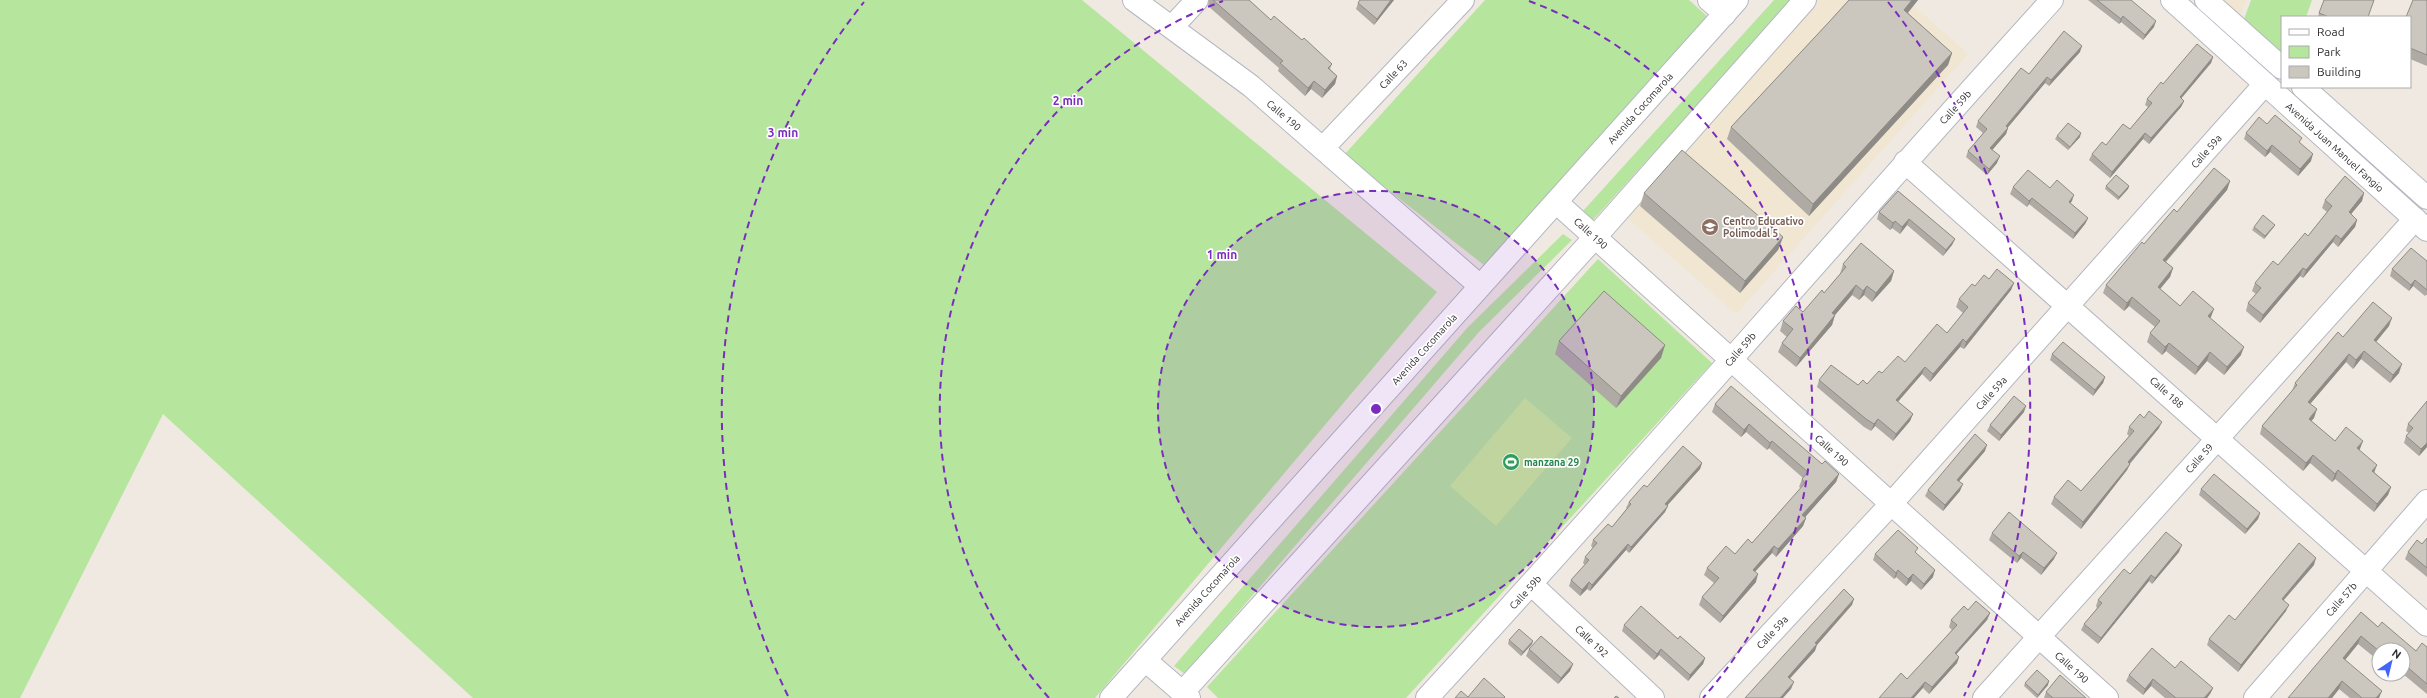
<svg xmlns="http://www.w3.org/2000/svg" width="2427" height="698" font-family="Ubuntu,sans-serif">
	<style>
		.education { fill: #f0e6d1 }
		.green { fill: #b6e59e }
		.pitch { fill: #c9ec9a }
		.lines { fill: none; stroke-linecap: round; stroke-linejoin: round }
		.street-casing { stroke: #b4b7c1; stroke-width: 24 }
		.secondary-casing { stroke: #b4b7c1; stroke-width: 24 }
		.street { stroke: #fff; stroke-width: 22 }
		.secondary { stroke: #fff; stroke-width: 22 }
		.wall { fill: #afaba4 }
		.shaded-wall { fill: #8e8b86 }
		.building { fill: #cbc7bf; stroke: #8e8b86 }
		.ring { fill: none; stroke: #7b2cbf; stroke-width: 2; stroke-dasharray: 7 5 }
		.labels { text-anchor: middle; stroke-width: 3.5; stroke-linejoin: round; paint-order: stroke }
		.street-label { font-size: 10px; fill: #2e2e2e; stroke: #fff }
		.education-label { font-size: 10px; font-weight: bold; fill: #785e54; stroke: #fff; text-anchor: start }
		.leisure-label { font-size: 10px; font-weight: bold; fill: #27864d; stroke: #fff; text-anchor: start }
		.centre { fill: #7b2cbf; stroke: #fff; stroke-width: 2 }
		.ring-label { font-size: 12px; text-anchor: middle; font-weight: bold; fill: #7b2cbf; stroke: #fff; stroke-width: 3.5; stroke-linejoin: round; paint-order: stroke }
	</style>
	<rect width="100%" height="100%" fill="#efe9e1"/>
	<path class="education" d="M1812,0h95l61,54 -232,260 -114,-101z
		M2216,0h30l-8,20z"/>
	<path class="green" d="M0,0h1082l355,292 -342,406h-622l-310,-284 -143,284h-20z
		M1485,0h204l20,18 -224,248 -141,-111z
		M1774,0h18l-199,220 -10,-9z
		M2251,0h61l-6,17h-24v37l-39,-32z
		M1563,234l9,6 -93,92 -294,342 -11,-8 294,-339z
		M1598,259l114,104 -306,335h-188l-11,-11z"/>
	<path class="pitch" d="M1525,398l47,40 -76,88 -46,-40z"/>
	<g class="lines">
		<g class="street-casing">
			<path id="street" d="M1134,0l117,86 229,200
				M1709,0l16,14
				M1172,27l25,-27
				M1323,148l140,-148
				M1905,162l522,463
				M1556,202l551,496
				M1532,585l121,113
				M1145,660l44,38
				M1183,692l413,-456 209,-236
				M1427,698c212,-230 415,-467 625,-698
				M1711,698l180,-194 374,-420
				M1984,698l431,-479
				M2255,698l172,-197"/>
		</g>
		<g class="secondary-casing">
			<path id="secondary" d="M2172,0l255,230
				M2206,0l76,68
				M2303,87l124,111
				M1111,698l626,-698"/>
		</g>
		<use href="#street" class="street"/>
		<use href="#secondary" class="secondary"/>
	</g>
	<path class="wall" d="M1209,0h40l22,20 31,20 30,24 -2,5 7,7 -2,8 -13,14 -11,-9 -6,7 -27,-25 1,-3 -71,-62z
		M1394,0l-20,25 -18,-16 2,-6z
		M1849,0h69l-10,13 44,40 -4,12 -139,151 -82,-77 4,-12 98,-105z
		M2088,0h43l23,27 -11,13 -22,-18 -2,2z
		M2427,0v66l-17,-7v-42z
		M2319,13l49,4h-50z
		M2080,52l-31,34 -4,-3 -37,44 -2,7 -14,16 5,13 -10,12 -21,-18 2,-6 15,-18 -7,-6 2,-6z
		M2213,57l-2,6 -30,36 3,2 -3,6 -32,37 -6,-5 -33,39 -21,-18 3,-6 38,-25 18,-22 -3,-2 2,-6 16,-15z
		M2267,124l33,20 11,17 -13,15 -28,-24 -5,5 -21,-18 2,-6z
		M2057,136l23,1 -12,13 -13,-11z
		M2230,181l-3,9 -61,72 7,6 -3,9 -10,12 20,17 31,11 -1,1 31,37 -17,20 -17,-14 -12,14 -29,-24 -4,4 -15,-13 3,-9 5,-6 -26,-21 -5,5 -21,-18 3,-8 38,-41 33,-32z
		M2106,186h23l-1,3 -10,11 -13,-11z
		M2013,187l59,14 -2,2 18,15 -3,6 -12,15 -44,-35 -2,3 -17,-13z
		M1898,191l57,48 -3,6 -9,11 -36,-31 -7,9 -8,-6 -2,2 -13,-11 2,-7z
		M1644,193l139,44 -5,13 -38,43 -100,-87z
		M2364,193l-2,8 -11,13 6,6 -2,7 -17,20 -5,-5 -30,36 -3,-2 -40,47 -14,-12 2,-8 8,-9 -4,-3 3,-8 23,-18 30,-29 19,-24 -5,-4 3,-8z
		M2275,225l-2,3 -9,11 -12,-9 2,-3z
		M2427,261v34h-1l-1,1 -12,-10 -4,5 -19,-15 2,-7z
		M1843,264l51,7 -3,10 -19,21 -8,-7 -5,5 -7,-5 -17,20 -3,10 -36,42 -18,-15 4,-9 5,-6 -7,-6 3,-10 20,-9 21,-19 16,-19z
		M1989,279l25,4 -3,7 -47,59 -4,-2 -30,35 -8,-8 -24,28 15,12 -3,7 -17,20 -18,-15 -4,5 -7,-4 -47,-40 2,-7 39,5 9,-1 15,-11 23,-11 42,-29 16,-20 -7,-6 3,-8z
		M2389,326l-13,16 23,31 -9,10 -29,-24 -8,10 -7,-7 -36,42 4,14 -3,3 24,20 25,8 -1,1 15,22 17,15 -3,8 -14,17 -39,-33 -3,3 -22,-19 -7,8 -43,-37 2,-8 30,-35 3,-8 48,-46z
		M1559,341l106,4 -4,13 -45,50 -61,-54z
		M2052,354l53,23 -2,6 -10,13 -43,-36z
		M2427,401v46l-8,9 -15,-13 2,-7 3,-3 -3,-2 2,-7z
		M1715,404l107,60 17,10 -3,8 -31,35 1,1 -3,8 -27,31 -4,-4 -17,19 1,10 -36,41 -21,-18 3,-8 12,-14 -10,-8 3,-7 28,-14 17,-11 49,-55 -2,-1 3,-8 1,-1 -34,-30 -2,2 -21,-18 -5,5 -29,-25z
		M2024,412l-25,29 -12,-10 3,-6z
		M2144,418l15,10 -29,36 -3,6 -46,59 -30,-25 3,-7 27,-6 48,-55 -2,-2 2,-7z
		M1985,451l-26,30 1,10 -17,20 -18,-15 3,-6z
		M1702,463l-2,6 -33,37 -2,6 -36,41 -3,-3 -36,41 -3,-2 -7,7 -11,-10 2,-6 14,-15 -2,-2 2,-6 8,-9 -2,-2 2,-6 19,-13 15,-19h-1l3,-6 18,-15z
		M2201,489l59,24 -2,6 -13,15 -46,-39z
		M1992,533l62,26 -13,16 -20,-17 -4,5 -28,-23z
		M2427,538v39l-22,-18 3,-7 14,-8z
		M2179,552l-27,32 -3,-3 -51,63 -17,-14 3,-6 13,-16 -1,-2 2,-6 32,-26z
		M1916,553l17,24 -12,13 -10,-9 -5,5 -10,-9 -2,2 -21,-19 2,-6z
		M2314,565l-30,35 2,11 -48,61 -31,-27 2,-6z
		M1968,610l22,3 -3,7 -31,34 3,3 -2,6 -28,31 -6,-6 -16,-9 45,-49 -3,-3 2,-7z
		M2361,612l17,15 38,24 11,-4v47l-24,-20v-24h-24v11l-21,-17 -13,16 34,38h-29l-11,-9 -7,9z
		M1624,625l54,14 27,19 -2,6 -15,17 -29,-26 -5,5 -32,-29z
		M1509,640l23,4 -11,12 -13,-12z
		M1529,649l44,15 -3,7 -12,13 -32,-28z
		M2175,668l38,20 -3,6 -3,4h-42l-14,-12 -8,9 -17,-14 3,-6z
		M2394,674h8l-3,4z
		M2025,683l23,2 -11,13 -13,-12z
		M2046,692l40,6h-42z"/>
	<path class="shaded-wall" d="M1391,0h3l-20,25 3,-6z
		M1912,0h6l-18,22 4,-12z
		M2123,16l-2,6 -2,2 2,-5z
		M2156,21l-2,6 -11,13 2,-5z
		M2082,46l-2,6 -31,34 2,-6z
		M1952,53l-4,12 -139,151 4,-12z
		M2213,57l-2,6 -34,40 3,-6z
		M1337,76l-2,8 -13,14 3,-8z
		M2047,77l-2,6 -41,49 2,-6z
		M1314,81l-3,8 -6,7 3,-8z
		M2184,101l-3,6 -32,37 2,-6z
		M2008,128l-2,6 -18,21 2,-7z
		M2081,133l-1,4 -12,13 2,-3z
		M2145,133l-2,6 -33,39 2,-6z
		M2272,145l-2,7 -5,5 2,-6z
		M2313,154l-2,7 -13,15 2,-7z
		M2000,156l-3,7 -10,12 2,-6z
		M2230,181l-3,9 -67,78 3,-8z
		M2129,186l-1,3 -10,11 1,-3z
		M2364,193l-2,8 -16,19 3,-8z
		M2074,195l-2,6 -6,7 3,-6z
		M2032,198l-3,6 -2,3 2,-6z
		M2088,218l-3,6 -12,15 2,-6z
		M1909,219l-2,6 -7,9 2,-7z
		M2357,220l-2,7 -17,20 3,-8z
		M1895,221l-3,7 -2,2 3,-7z
		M2275,225l-2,3 -9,11 1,-3z
		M2336,235l-3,7 -30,36 3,-8z
		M1783,237l-5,13 -38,43 5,-12z
		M1955,239l-3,6 -9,11 3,-6z
		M2173,268l-3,9 -15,18 3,-8z
		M2303,268l-3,8 -40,47 3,-8z
		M1894,271l-3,10 -19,21 4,-9z
		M2415,280l-2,6 -4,5 2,-6z
		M2014,283l-3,7 -47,59 2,-7z
		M1856,285l-4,10 -23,27 3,-9z
		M1867,286l-3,9 -5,5 4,-9z
		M2132,297l-3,9 -5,5 3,-8z
		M2214,309l-3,8 -6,8 3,-9z
		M1835,315l-3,10 -36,42 4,-9z
		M2392,318l-3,8 -18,22 3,-8z
		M1963,339l-3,8 -30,35 3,-8z
		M2169,343l-3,8 -4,4 3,-8z
		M1665,345l-4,13 -45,50 5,-12z
		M2244,347l-3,8 -17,20 3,-8z
		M2364,351l-3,8 -8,10 3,-9z
		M2210,352l-3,9 -12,14 3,-8z
		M2349,354l-3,8 -41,48 3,-8z
		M2402,364l-3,9 -9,10 3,-8z
		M1925,367l-3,7 -29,33 3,-7z
		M2105,377l-2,6 -10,13 2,-6z
		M2026,406l-2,6 -25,29 2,-6z
		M2317,409l-3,9 -8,9 3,-8z
		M1913,414l-3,7 -17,20 3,-7z
		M1878,419l-3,7 -4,5 3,-7z
		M2162,422l-3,6 -34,41 3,-7z
		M1749,424l-3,8 -5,5 3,-7z
		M1772,441l-3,7 -2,2 3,-7z
		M2363,441l-3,8 -6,7 3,-8z
		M2427,443v4l-8,9 2,-7z
		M1987,445l-2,6 -30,35 2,-6z
		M2313,455l-3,8 -7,8 3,-8z
		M1702,463l-2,6 -37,41 2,-6z
		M2130,464l-3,6 -46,59 2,-7z
		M2377,465l-3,8 -2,-2z
		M2338,470l-3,9 -3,3 3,-8z
		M1839,474l-3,8 -36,41 2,-8z
		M1963,484l-3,7 -17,20 2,-6z
		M2391,487l-3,8 -14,17 3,-8z
		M1668,506l-3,6 -36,41 2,-6z
		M2260,513l-2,6 -13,15 2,-5z
		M1806,518l-3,8 -27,31 2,-8z
		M1628,544l-2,6 -36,41 2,-6z
		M2182,545l-3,7 -27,32 3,-6z
		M1774,546l-2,7 -22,24 3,-7z
		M2023,552l-2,6 -4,5 2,-7z
		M2057,553l-3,6 -13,16 3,-7z
		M2316,558l-2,7 -35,40 3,-6z
		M1898,570l-2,7 -2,2 2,-6z
		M1935,570l-2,7 -12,13 3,-6z
		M1758,574l-2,8 -36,41 3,-7z
		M1913,574l-2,7 -5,5 2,-7z
		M2151,575l-2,6 -51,63 3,-6z
		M1589,582l-2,7 -7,7 2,-6z
		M1854,599l-2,6 -35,40 -2,6 -30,33 3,-7 27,-34z
		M2289,605l-3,6 -48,61 3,-7z
		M1990,613l-3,7 -35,39 3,-6z
		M2361,636l-3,8 -18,22 3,-8z
		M1533,641l-1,3 -11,12 2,-4z
		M1661,649l-2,6 -5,5 3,-6z
		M1959,657l-2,6 -28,31 3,-7z
		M1705,658l-2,6 -15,17 2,-6z
		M1573,664l-3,7 -12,13 3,-6z
		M2153,679l-2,7 -8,9 2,-6z
		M2049,681l-1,4 -11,13 1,-3z
		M2342,681l-3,8 -7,9h-4z
		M1794,682l-3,7 -8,9h-3z
		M1925,682l-2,6 -9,10h-3z
		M2213,688l-3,6 -3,4h-3z
		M2382,691l-3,7h-3z"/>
	<path class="building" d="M1213,0h36l22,20 3,-4 28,24 2,-2 28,26 -4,4 9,8 -12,14 -11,-9 -6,7 -28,-25 3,-2z
		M1360,0h31l-14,19 -19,-16z
		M1849,0h63l-8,10 48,43 -139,151 -82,-77 98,-105z
		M2097,0h34l25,21 -11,14 -22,-19 -2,3z
		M2324,0h50l-6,17h-39l-10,-4z
		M2413,0h14v55l-17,-7v-31h-4z
		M2064,31l18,15 -31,34 -4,-3 -41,49 2,2 -18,20 10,8 -11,13 -21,-18 19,-22 -9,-8 43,-53 8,6z
		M2197,44l16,13 -33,40 4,4 -33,37 -6,-5 -33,39 -20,-18 10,-12 4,3 17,-21 7,5 22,-26 -5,-4 14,-17 2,2z
		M2275,115l27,23 -3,4 14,12 -13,15 -28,-24 -5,6 -21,-18 13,-16 8,7z
		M2068,123l13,10 -11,14 -13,-11z
		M1682,150l101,87 -38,44 -101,-88z
		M2214,168l16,13 -67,79 10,8 -15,19 22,19 13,-15 21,18 -6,7 36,31 -17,20 -17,-15 -12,15 -29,-24 -4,4 -15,-14 10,-12 -28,-24 -5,6 -21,-18 36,-43 2,2 30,-35 3,3z
		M2028,170l22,18 7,-8 17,15 -5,7 19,16 -13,15 -43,-35 -3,3 -16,-14z
		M2116,175l13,11 -10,11 -13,-11z
		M2345,176l19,17 -15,19 8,8 -16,19 -5,-4 -30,35 -3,-2 -40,47 -15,-12 13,-15 -6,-5 18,-22 5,4 27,-32 3,3 24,-30 -7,-6z
		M1898,191l57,48 -9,11 -37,-31 -7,8 -7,-6 -2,2 -14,-11z
		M2263,215l12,10 -10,11 -11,-9z
		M1861,243l33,28 -18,22 -9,-7 -4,5 -7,-6 -24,28 3,2 -35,43 -18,-15 11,-14 -10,-8 13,-15 7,6 19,-22 2,3 22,-26 -3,-3z
		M2411,248l16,13v29l-12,-10 -4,5 -19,-16z
		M1997,269l17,14 -48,59 -3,-3 -30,35 -8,-7 -29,33 17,14 -17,20 -18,-15 -4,5 -8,-5 -47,-39 12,-15 27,20 5,-5 4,4 12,-13 3,2 16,-17 7,6 32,-38 10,9 21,-26 -9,-8 13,-15 3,2 9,-11 5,4z
		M1604,291l61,54 -44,51 -62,-55z
		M2373,302l19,16 -18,22 28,24 -9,11 -29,-24 -8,9 -7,-6 -41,48 9,7 -8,10 26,22 11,-14 17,14 -6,7 20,17 -5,6 19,16 -14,17 -39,-34 -3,4 -22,-19 -7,8 -44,-37 35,-41 -2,-2 43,-51 5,5z
		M2063,342l42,35 -10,13 -43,-36z
		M1731,386l91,78 3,-3 14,13 -37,41 4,3 -28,31 -4,-3 -21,24 5,4 -35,42 -21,-19 17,-19 -12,-10 19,-22 9,8 13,-15 4,4 53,-60 -3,-4 6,-7 -36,-31 -2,2 -21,-19 -5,6 -29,-26z
		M2014,396l12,10 -25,29 -11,-10z
		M2427,401v42l-6,6 -15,-13 7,-8 -5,-4z
		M2149,411l13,11 -34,40 2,2 -47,58 -29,-25 14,-17 13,11 53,-60 -5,-4 11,-13 4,4z
		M1975,434l12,11 -30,35 6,4 -18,21 -17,-15z
		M1683,446l19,17 -37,41 3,2 -37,41 -3,-3 -36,41 -3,-3 -7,8 -11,-10 18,-20 -4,-3 12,-14 -4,-3 15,-16 4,3 19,-23 -2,-2 15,-17 3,2z
		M2214,474l46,39 -13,16 -46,-40z
		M2009,512l48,41 -13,15 -21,-16 -4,4 -27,-23z
		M1898,530l20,18 -3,4 20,18 -11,14 -11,-10 -5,5 -10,-9 -2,3 -21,-19z
		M2166,532l16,13 -27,33 -4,-3 -50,63 -17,-14 18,-21 -4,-3 26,-31 6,5z
		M2427,538v30l-19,-16 9,-12 5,4z
		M2299,543l17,15 -34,41 7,6 -48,60 -32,-26 20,-24 6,5z
		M1844,589l10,10 -39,44 2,1 -29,33 6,5 -14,16h-35z
		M1976,601l14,12 -35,40 4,4 -27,30 -7,-5 -14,16h-32l22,-25 6,6 50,-54 -6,-5 13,-14 4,4z
		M1641,606l37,33 2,-3 25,22 -15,17 -29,-26 -4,5 -33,-29z
		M2361,612l17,15 4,-5 34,29 6,-8 5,4v37l-22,-19 -2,3v-18h-24v1l-18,-15 -18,22 39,33 -6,7h-14l-20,-17 -14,17h-40z
		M1519,629l14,12 -10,11 -14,-12z
		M1541,636l32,28 -12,14 -32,-29z
		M2152,648l23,20 6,-7 32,27 -9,10h-28l-23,-19 -8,10 -16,-14z
		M2037,670l12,11 -11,14 -13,-12z
		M2060,675l26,23h-33l-7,-6z
		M1484,678l21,19 -1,1h-49l6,-7 7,6z
		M1616,696l3,2h-5z"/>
	<circle cx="1376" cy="409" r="218" fill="#7b2cbf" fill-opacity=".12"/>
	<g class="ring">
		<circle cx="1376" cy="409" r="218"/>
		<path d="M1049 698A436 436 0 0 1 1223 1M1529 1A436 436 0 0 1 1703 698"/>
		<path d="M788 696A654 654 0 0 1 864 2M1888 2A654 654 0 0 1 1964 696"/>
	</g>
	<defs>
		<g id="school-disc" transform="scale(0.9)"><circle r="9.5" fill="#8d6e63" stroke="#fff"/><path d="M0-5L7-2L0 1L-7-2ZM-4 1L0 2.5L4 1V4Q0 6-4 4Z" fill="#fff"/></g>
		<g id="stadium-disc" transform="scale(0.9)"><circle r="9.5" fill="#2e9e5b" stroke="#fff"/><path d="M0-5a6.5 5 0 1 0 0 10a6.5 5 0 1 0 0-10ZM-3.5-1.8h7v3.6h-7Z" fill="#fff"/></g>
	</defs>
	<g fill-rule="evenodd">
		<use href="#school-disc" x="1710" y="227"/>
		<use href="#stadium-disc" x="1511" y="462"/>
	</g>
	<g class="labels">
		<g class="street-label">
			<text transform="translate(1393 74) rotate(-47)" y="4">Calle 63</text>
			<text transform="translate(1955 107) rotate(-48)" y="4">Calle 59b</text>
			<text transform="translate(1640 108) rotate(-48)" y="4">Avenida Cocomarola</text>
			<text transform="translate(1284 115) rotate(40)" y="4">Calle 190</text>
			<text transform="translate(2335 147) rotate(42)" y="4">Avenida Juan Manuel Fangio</text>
			<text transform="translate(2206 151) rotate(-49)" y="4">Calle 59a</text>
			<text transform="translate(1591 233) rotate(42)" y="4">Calle 190</text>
			<text transform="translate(1424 349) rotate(-48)" y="4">Avenida Cocomarola</text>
			<text transform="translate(1740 349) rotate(-49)" y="4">Calle 59b</text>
			<text transform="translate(2167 392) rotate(42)" y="4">Calle 188</text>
			<text transform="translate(1991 393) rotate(-48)" y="4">Calle 59a</text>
			<text transform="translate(1832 450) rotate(42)" y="4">Calle 190</text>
			<text transform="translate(2199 458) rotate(-48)" y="4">Calle 59</text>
			<text transform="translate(1207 590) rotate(-48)" y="4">Avenida Cocomarola</text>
			<text transform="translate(1525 592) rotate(-48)" y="4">Calle 59b</text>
			<text transform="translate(2341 599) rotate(-49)" y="4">Calle 57b</text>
			<text transform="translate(1772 632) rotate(-47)" y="4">Calle 59a</text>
			<text transform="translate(1592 641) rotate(43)" y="4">Calle 192</text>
			<text transform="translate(2072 667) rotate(42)" y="4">Calle 190</text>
		</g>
		<g class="education-label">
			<text x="1723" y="225">Centro Educativo<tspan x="1723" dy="12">Polimodal 5</tspan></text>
		</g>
		<g class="leisure-label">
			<text x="1524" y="466">manzana 29</text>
		</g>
	</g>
	<circle cx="1376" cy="409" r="6" class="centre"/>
	<g class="ring-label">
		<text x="1068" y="105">2 min</text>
		<text x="783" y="137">3 min</text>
		<text x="1222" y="259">1 min</text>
	</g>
	<rect x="2281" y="16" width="130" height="72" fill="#ffffff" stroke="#ababab"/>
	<rect x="2289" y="29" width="20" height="6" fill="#ffffff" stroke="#ababab"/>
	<text x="2317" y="36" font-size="12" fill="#2e2e2e">Road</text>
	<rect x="2289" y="46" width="20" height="12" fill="#b6e59e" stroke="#ababab"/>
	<text x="2317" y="56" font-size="12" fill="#2e2e2e">Park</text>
	<rect x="2289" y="66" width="20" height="12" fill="#cbc7bf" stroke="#ababab"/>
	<text x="2317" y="76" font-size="12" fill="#2e2e2e">Building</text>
	<g transform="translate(2391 662) rotate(35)"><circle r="19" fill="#ffffff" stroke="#ababab"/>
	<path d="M0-3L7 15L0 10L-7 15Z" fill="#4264fb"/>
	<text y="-6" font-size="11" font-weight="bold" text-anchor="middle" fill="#2e2e2e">N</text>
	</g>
</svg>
